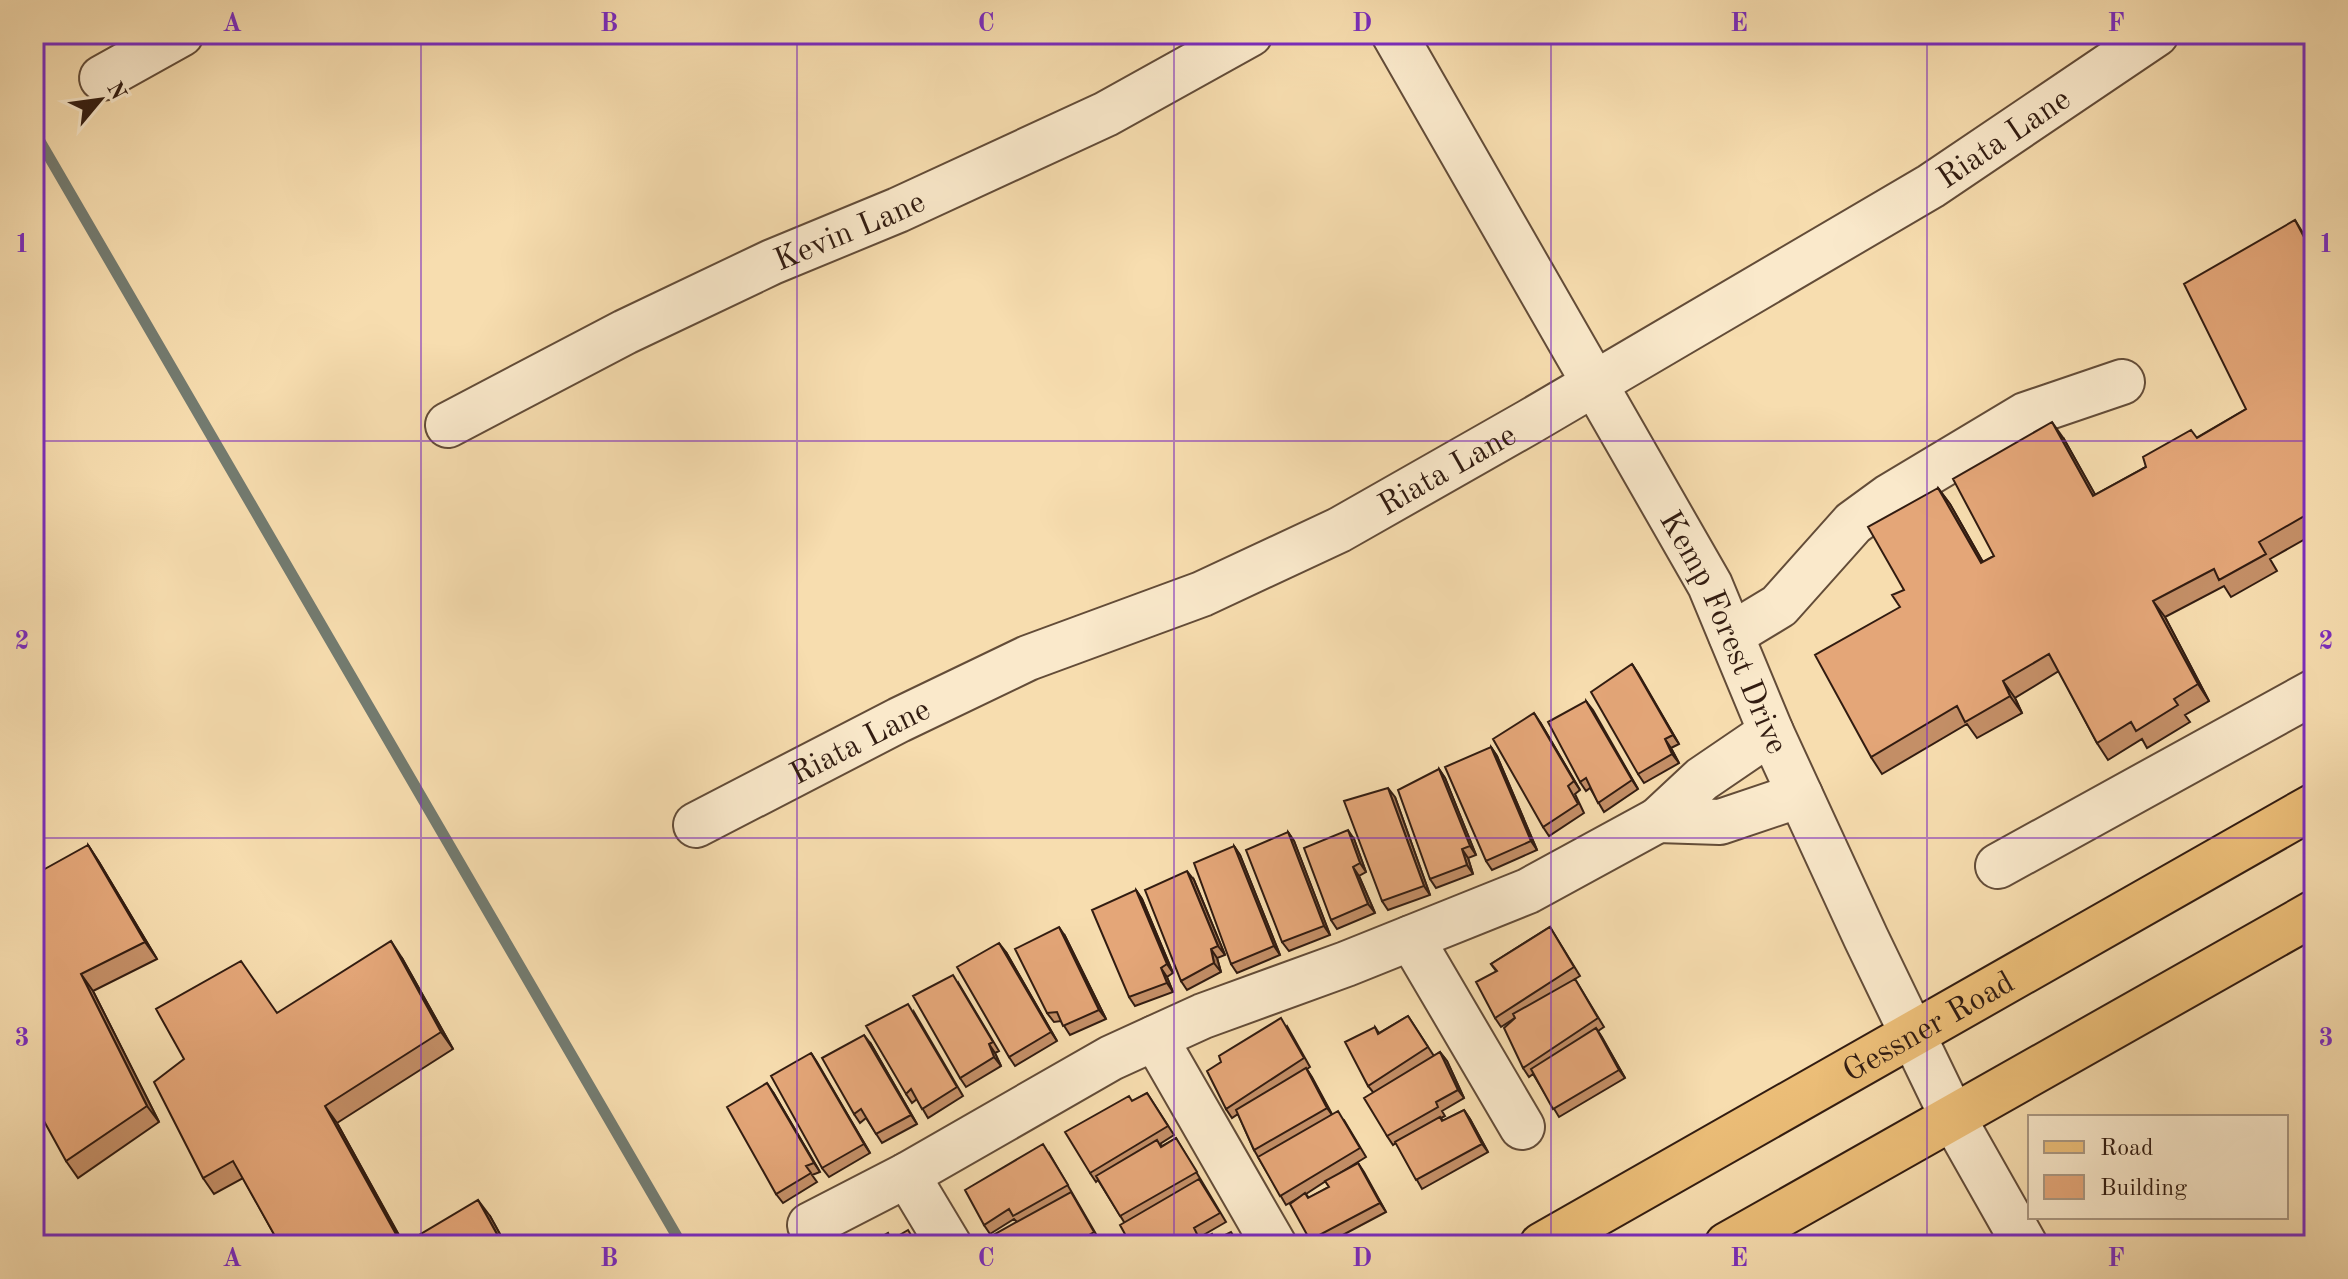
<svg xmlns="http://www.w3.org/2000/svg" width="2348" height="1279" font-family="'Old Standard TT',serif">
	<style>
		.lines { fill: none; stroke-linecap: round; stroke-linejoin: round }
		.stream { stroke: #737b70; stroke-width: 11 }
		.minor-casing { stroke: #634c38; stroke-width: 48 }
		.major-casing { stroke: #321c11; stroke-width: 48 }
		.minor { stroke: #fae9cb; stroke-width: 44 }
		.major { stroke: #ecbe78; stroke-width: 44 }
		.wall { fill: #c48f67; stroke: #321c11; stroke-width: 2; fill-rule: evenodd }
		.shaded-wall { fill: #a07454; stroke: #321c11; stroke-width: 2 }
		.building { fill: #e4a678; stroke: #321c11; stroke-width: 2 }
		.grid { fill: none; stroke: #7b2cbf; stroke-width: 2; stroke-opacity: 0.55 }
		.labels { text-anchor: middle; stroke-width: 6; stroke-linejoin: round; paint-order: stroke }
		.street-label { font-size: 32px; fill: #321c11; stroke: #fae9cb }
		.neatline { fill: none; stroke: #7b2cbf; stroke-width: 3 }
		.grid-label { font-size: 26px; text-anchor: middle; font-weight: bold; fill: #7b2cbf }
	</style>
	<rect width="100%" height="100%" fill="#f7ddaf"/>
	<filter id="stains"><feTurbulence type="fractalNoise" baseFrequency=".0025" numOctaves="4"/><feColorMatrix values="0 0 0 0 .2 0 0 0 0 .09 0 0 0 0 .02 0 0 0 .5 -.17"/></filter>
	<radialGradient id="worn" r=".72"><stop offset=".6" stop-color="#630" stop-opacity="0"/><stop offset="1" stop-color="#630" stop-opacity=".3"/></radialGradient>
	<g class="lines">
		<path class="stream" d="M34,131l648,1114"/>
		<g class="minor-casing">
			<g id="minor">
				<path id="s1" d="M1394,34l316,551 61,147 95,206 86,178 73,129"/>
				<path d="M102,78l79,-44"/>
				<path id="s2" d="M448,425l177,-93 147,-70 126,-52 208,-96 144,-80"/>
				<path d="M1731,635l48,-29 74,-83 37,-27 135,-81 97,-33"/>
				<path d="M1771,732l-69,47 -44,41 62,2 80,-27"/>
				<path id="s3" d="M696,825l203,-105 129,-62 174,-64 137,-64 190,-108 402,-236 225,-152"/>
				<path d="M1998,866l316,-174"/>
				<path d="M1411,938l111,189"/>
				<path d="M1155,1038l119,207"/>
				<path d="M907,1175l42,70"/>
				<path d="M810,1225l97,-50 204,-117 92,-42 143,-52 182,-73 130,-71"/>
			</g>
		</g>
		<g class="major-casing">
			<g id="major">
				<path id="s4" d="M1542,1245l772,-439"/>
				<path d="M1727,1245l587,-332"/>
			</g>
		</g>
		<use href="#minor" class="minor"/>
		<use href="#major" class="major"/>
	</g>
	<path class="wall" d="M2306,237l8,14v283l-44,25 7,12 -46,26 -7,-11 -59,31 44,84 -24,14 5,7 -43,26 -5,-9 -34,21 -11,-17 -38,-72 -44,27 7,15 -45,25 -10,-14 -85,50 -11,-17 29,-150 4,-17 34,-102 12,16 33,58 11,-6 70,-117 31,56 51,-28 100,-58z
		M1632,664l47,80 -8,4 8,15 -35,20 -6,-9z
		M1586,701l52,88 -34,23 -14,-24 -4,3 -6,-9z
		M1540,722l40,68 -5,4 9,19 -35,23 -6,-9z
		M1491,747l6,9 40,94 -45,20 -6,-9z
		M1439,769l6,9 31,77 -8,3 5,16 -37,14 -6,-9z
		M1395,797l35,98 -42,15 -6,-9z
		M1288,832l6,9 36,94 -41,16 -7,-9z
		M1354,839l12,33 -7,4 16,37 -38,16 -6,-9z
		M88,845l11,17 58,97 -64,32 66,131 -81,56 -12,-17z
		M1234,846l6,9 40,100 -43,18 -6,-9z
		M1194,880l31,75 -8,3 4,14 -34,18 -6,-9z
		M1136,890l6,9 31,74 -6,4 6,15 -38,14 -6,-9z
		M1550,927l30,49 -5,3 29,48 -6,4 27,47 -66,39 -26,-43 -4,3 -6,-9 -8,-50 -14,9 -6,-9 1,-47 -5,-7z
		M1065,936l41,83 -36,16 -9,-14 -7,1 -7,-9z
		M1006,952l51,89 -42,25 -6,-9z
		M402,958l51,91 -116,74 67,121 86,-28 16,29h-226l-37,-67 -29,16 -11,-16 74,-165z
		M959,984l40,67 -4,2 6,13 -35,21 -6,-9z
		M914,1012l49,84 -35,22 -11,-19 -5,4 -6,-9z
		M1408,1016l26,40 6,-4 7,9 17,37 -22,13 3,5 -4,2 2,3 21,-11 6,9 18,33 -66,37 -26,-46 -3,2 -6,-9 -14,-44 -5,-6 7,-59 4,6z
		M1287,1026l23,41 -3,2 25,46 12,5 22,37 -26,16 18,-10 28,49 -62,33h-11l-3,-5 -10,-43 -14,8 -32,-55 -16,-36 -6,4 -6,-9zM1326,1181l3,6 -20,11 -3,-4z
		M871,1044l46,80 -35,19 -16,-25 -6,5 -6,-9z
		M811,1053l59,100 -41,24 -7,-9z
		M773,1092l47,80 -8,3 5,7 -34,21 -7,-9z
		M1147,1093l27,42 -14,9 2,2 14,-8 50,84 -26,15 2,3h14l23,5h-108l-7,-23 -26,-42 -2,2 -6,-9 43,-72z
		M1049,1153l51,88 -3,2 2,2h-100l18,-23 -3,-3 -24,15 -6,-9z"/>
	<path class="shaded-wall" d="M2295,220l19,31v5z
		M2052,422l12,17 41,73 -12,-16z
		M1938,488l12,16 43,76 -12,-17z
		M2153,601l12,16 44,84 -11,-17z
		M1632,664l6,9 41,71 -6,-9z
		M2003,681l12,17 7,15 -12,-17z
		M1586,701l7,9 45,79 -6,-9z
		M1534,713l6,9 40,68 -6,-9z
		M1665,739l6,9 8,15 -7,-9z
		M1491,747l6,9 40,94 -6,-9z
		M1439,769l6,9 31,77 -6,-9z
		M1388,788l7,9 35,98 -6,-9z
		M1348,830l6,9 12,33 -6,-9z
		M1288,832l6,9 36,94 -6,-9z
		M88,845l11,17 58,97 -12,-17z
		M1234,846l6,9 40,100 -6,-9z
		M1462,849l6,9 5,16 -6,-9z
		M1353,867l6,9 16,37 -7,-9z
		M1187,871l7,9 31,75 -7,-9z
		M1136,890l6,9 31,74 -6,-9z
		M1059,927l6,9 41,83 -7,-9z
		M391,941l11,17 51,91 -12,-17z
		M999,943l7,9 51,89 -6,-9z
		M1211,949l6,9 4,14 -7,-9z
		M1161,968l6,9 6,15 -6,-9z
		M81,974l12,17 66,131 -12,-16z
		M1596,1028l6,9 23,41 -6,-8z
		M864,1035l7,9 46,80 -6,-9z
		M989,1044l6,9 6,13 -7,-9z
		M1440,1052l7,9 17,37 -6,-8z
		M811,1053l6,9 53,91 -6,-9z
		M1306,1068l6,9 21,39 -6,-8z
		M767,1083l6,9 47,80 -6,-9z
		M325,1106l12,17 67,122h-2z
		M1464,1110l6,9 18,33 -6,-8z
		M1358,1163l6,9 22,40 -6,-9z
		M478,1200l12,16 16,29h-3z"/>
	<path class="building" d="M2295,220l19,36v270l-6,-12 -49,28 7,12 -47,26 -5,-11 -61,32 45,83 -24,15 4,6 -42,26 -5,-9 -34,21 -48,-89 -46,27 7,15 -45,26 -8,-16 -86,51 -56,-102 85,-48 -8,-12 12,-5 -36,-63 70,-39 43,75 13,-7 -41,-77 99,-57 41,74 53,-29 -3,-10 48,-27 6,8 49,-29 -62,-125z
		M1632,664l41,71 -8,4 7,15 -34,20 -47,-82z
		M1586,701l46,79 -34,23 -12,-25 -6,4 -32,-60z
		M1534,713l40,68 -6,5 10,18 -35,23 -50,-88z
		M1491,747l40,94 -45,20 -41,-94z
		M1439,769l31,77 -8,3 5,16 -37,14 -32,-89z
		M1388,788l36,98 -42,15 -38,-100z
		M1348,830l12,33 -7,4 15,37 -37,16 -27,-72z
		M1288,832l36,94 -42,16 -36,-92z
		M88,845l57,97 -64,32 66,132 -81,55 -32,-58v-228z
		M1234,846l40,100 -43,18 -37,-101z
		M1187,871l31,75 -7,3 3,14 -33,18 -36,-91z
		M1136,890l31,74 -6,4 6,15 -38,14 -37,-87z
		M1059,927l40,83 -36,16 -6,-14 -10,1 -32,-64z
		M1550,927l24,40 -79,51 -19,-36 21,-11 -6,-7z
		M391,941l50,91 -116,74 77,139 76,-45 25,45h-223l-47,-84 -30,17 -49,-96 30,-23 -28,-50 85,-48 36,52z
		M999,943l52,89 -42,25 -52,-90z
		M953,975l40,67 -4,2 5,13 -34,21 -47,-82z
		M1575,979l23,39 -75,50 -19,-40 11,-10 -2,-4z
		M908,1004l49,83 -35,22 -11,-20 -5,5 -40,-68z
		M1408,1016l20,31 -60,39 -23,-44 30,-15 3,7z
		M1281,1018l23,40 -78,51 -19,-38 14,-9 -2,-6z
		M1596,1028l23,42 -66,39 -22,-40z
		M864,1035l47,80 -35,19 -15,-25 -7,5 -32,-56z
		M1440,1052l18,38 -22,12 2,5 -51,29 -23,-38z
		M811,1053l53,91 -42,24 -51,-92z
		M1306,1068l21,40 -73,42 -18,-40z
		M767,1083l47,80 -8,3 5,7 -35,21 -49,-87z
		M1147,1093l21,33 -78,47 -25,-41 64,-36 3,5z
		M1464,1110l18,34 -66,36 -21,-38 45,-25 2,4z
		M1338,1111l22,37 -80,48 -22,-39z
		M1176,1138l21,34 -77,44 -24,-40 61,-36 4,7z
		M1043,1144l25,41 -55,31 -4,-7 -25,16 -19,-35z
		M1358,1163l22,40 -70,37 -20,-36 15,-11 3,5 21,-11 -4,-6z
		M1199,1179l21,34 -26,15 3,6 -19,11h-47l-11,-20z
		M1071,1192l23,40 -22,13h-73l-6,-10z
		M908,1230l9,15h-50l21,-12 3,7z
		M1231,1232l8,13h-46l19,-11 3,6z
		M1095,1239l3,6h-13z"/>
	<path class="grid" d="M421,34v1211M797,34v1211M1174,34v1211M1551,34v1211M1927,34v1211M34,441h2280M34,838h2280"/>
	<g class="labels">
		<g class="street-label">
			<text dy="11" stroke="none"><textPath href="#s3" startOffset="1480">Riata Lane</textPath></text>
			<text dy="11" stroke="none"><textPath href="#s2" startOffset="446">Kevin Lane</textPath></text>
			<text dy="11" stroke="none"><textPath href="#s3" startOffset="832">Riata Lane</textPath></text>
			<text dy="11" stroke="none"><textPath href="#s1" startOffset="684">Kemp Forest Drive</textPath></text>
			<text dy="11" stroke="none"><textPath href="#s3" startOffset="184">Riata Lane</textPath></text>
			<text dy="11" stroke="none"><textPath href="#s4" startOffset="444">Gessner Road</textPath></text>
		</g>
	</g>
	<rect width="2348" height="1279" fill="none" stroke="#f7ddaf" stroke-width="88"/>
	<rect x="2028" y="1115" width="260" height="104" fill="#fae9cb" stroke="#aa9781" stroke-width="2"/>
	<rect x="2044" y="1141" width="40" height="12" fill="#ecbe78" stroke="#aa9781" stroke-width="2"/>
	<text x="2100" y="1155" font-size="24" fill="#321c11">Road</text>
	<rect x="2044" y="1175" width="40" height="24" fill="#e4a678" stroke="#aa9781" stroke-width="2"/>
	<text x="2100" y="1195" font-size="24" fill="#321c11">Building</text>
	<g transform="translate(100 100) rotate(61)" stroke="#fae9cb" stroke-width="6" paint-order="stroke">
	<path d="M0-6L14 30L0 20L-14 30Z" fill="#321c11"/>
	<text y="-12" font-size="22" font-weight="bold" text-anchor="middle" fill="#321c11">N</text>
	</g>
	<rect x="44" y="44" width="2260" height="1191" class="neatline"/>
	<g class="grid-label">
		<text x="232" y="31">A</text>
		<text x="609" y="31">B</text>
		<text x="986" y="31">C</text>
		<text x="1362" y="31">D</text>
		<text x="1739" y="31">E</text>
		<text x="2116" y="31">F</text>
		<text x="22" y="252">1</text>
		<text x="2326" y="252">1</text>
		<text x="22" y="649">2</text>
		<text x="2326" y="649">2</text>
		<text x="22" y="1046">3</text>
		<text x="2326" y="1046">3</text>
		<text x="232" y="1266">A</text>
		<text x="609" y="1266">B</text>
		<text x="986" y="1266">C</text>
		<text x="1362" y="1266">D</text>
		<text x="1739" y="1266">E</text>
		<text x="2116" y="1266">F</text>
	</g>
	<rect width="100%" height="100%" filter="url(#stains)"/>
	<rect width="100%" height="100%" fill="url(#worn)"/>
</svg>
